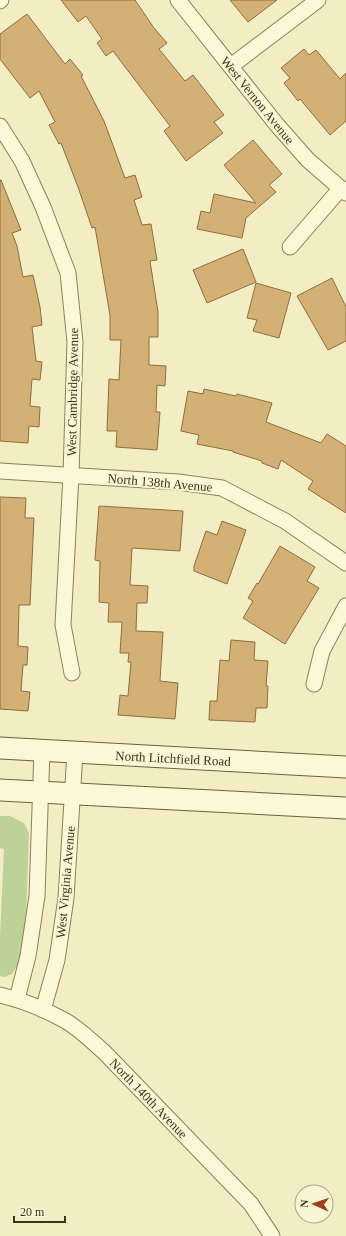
<svg xmlns="http://www.w3.org/2000/svg" width="346" height="1236" font-family="'Times New Roman',serif">
	<style>
		.green { fill: #bed196 }
		.building { fill: #d3b076; stroke: #8f6e3c }
		.lines { fill: none; stroke-linecap: round; stroke-linejoin: round }
		.minor-casing { stroke: #8e8058; stroke-width: 17 }
		.secondary-casing { stroke: #6f603b; stroke-width: 23 }
		.minor { stroke: #fbf8d7; stroke-width: 15 }
		.secondary { stroke: #fbf8d7; stroke-width: 21 }
		.labels { text-anchor: middle; stroke-width: 4; stroke-linejoin: round; paint-order: stroke }
		.street-label { font-size: 13px; fill: #3c331d; stroke: #f8f5d3 }
	</style>
	<rect width="100%" height="100%" fill="#f2edc3"/>
	<path class="green" d="M0,816h10l14,7 5,10 -3,85 -7,45 -7,11 -8,3 -4,-1v-39l4,-88 -4,-1z"/>
	<path class="building" d="M61,0h74l19,28 13,15 -8,6 26,32 8,-6 31,40 -10,7 9,11 -37,28 -22,-30 6,-5 -57,-75 -7,5 -9,-13 5,-4 -16,-23 -8,6z
		M230,0h47l-29,22z
		M27,14l38,50 5,-5 13,16 -2,1 23,45 21,57 10,-3 7,22 -8,3 8,25 9,-1 6,36 -7,1 8,51v25h-9v28l17,1 -1,20 -8,-1 -1,27h4l-3,38 -41,-3 1,-16h-10l2,-52 10,1 2,-40h-11v-25l-15,-88 -3,1 -14,-41 -17,-44 -2,1 -10,-19 6,-3 -16,-31 -9,7 -30,-39v-25z
		M304,49l5,6 7,-5 24,29 6,-6v48l-16,14 -30,-36 -2,2 -14,-18 6,-5 -9,-10z
		M253,140l29,34 -13,11 7,7 -30,26 -4,20 -45,-9 4,-18 9,2 4,-19 42,9 -32,-38z
		M0,180h1l20,50 -9,3 5,13 6,31 10,-2 7,32 2,18 -10,2 4,34 6,1 -2,18 -8,-1 -2,27 10,1 -1,20 -10,-1 -1,17 -28,-2z
		M243,249l13,33 -49,21 -14,-33z
		M332,278l14,29v34l-18,9 -31,-54z
		M256,283l35,10 -12,45 -26,-7 4,-11 -10,-2z
		M204,389l32,7 1,-2 35,9 -6,19 55,21 6,-9 19,12v67l-38,-24 5,-8 -32,-21 -3,9 -16,-6v-2l-29,-9v-1l-36,-7 2,-9 -18,-4 7,-40 15,3z
		M0,497l26,1 -1,20h9l-4,87h-11l-1,41 10,1 -1,18h-4l-2,26 9,1 -2,19 -28,-2z
		M99,506l84,5 -3,40 -48,-3 -2,37 18,1 -1,17h-10l-1,28 27,1 -3,49 18,2 -3,36 -57,-4 2,-20 8,1 3,-34h-3l1,-9h-9l2,-31h-14l1,-19 -10,-1 1,-41 -5,-1z
		M222,521l24,9 -19,54 -33,-13v-5l12,-35 11,4z
		M280,546l35,21 -8,14 12,7 -34,56 -42,-26 10,-17 -5,-3 9,-15 1,1z
		M231,640l24,2 -1,18 14,1 -2,25h2l-1,22h-11l-1,14 -46,-2 1,-19h7l3,-41 9,1z"/>
	<g class="lines">
		<g class="minor-casing">
			<path id="minor" d="M178,0l99,125 31,35 38,33
				M0,1l1,-1
				M231,66l87,-66
				M0,126l22,35 21,46 25,66 7,69 -4,133 -8,150 9,48
				M290,247l51,-59
				M0,471l178,11 44,6 63,33 61,42
				M314,684l8,-33 24,-45
				M0,995c22,5 44,14 64,25 16,9 30,23 43,35l144,149 21,32
				M17,999l11,-43 9,-60 5,-146
				M43,1010l14,-50 9,-62 9,-146"/>
		</g>
		<g class="secondary-casing">
			<path id="secondary" d="M0,748l346,19
				M0,790l346,18"/>
		</g>
		<use href="#minor" class="minor"/>
		<use href="#secondary" class="secondary"/>
	</g>
	<g class="labels">
		<g class="street-label">
			<text transform="translate(258 100) rotate(51)" y="5">West Vernon Avenue</text>
			<text transform="translate(72 392) rotate(-89)" y="5">West Cambridge Avenue</text>
			<text transform="translate(160 482) rotate(5)" y="5">North 138th Avenue</text>
			<text transform="translate(173 758) rotate(3)" y="5">North Litchfield Road</text>
			<text transform="translate(65 882) rotate(-85)" y="5">West Virginia Avenue</text>
			<text transform="translate(149 1098) rotate(46)" y="5">North 140th Avenue</text>
		</g>
	</g>
	<g transform="translate(314 1204) rotate(273)"><circle r="19" fill="#f8f5d3" stroke="#ada78a"/>
	<path d="M0-3L7 15L0 10L-7 15Z" fill="#a13d23"/>
	<text y="-6" font-size="11" font-weight="bold" text-anchor="middle" fill="#3c331d">N</text>
	</g>
	<path d="M14 1216v6h51v-6" fill="none" stroke="#3c331d" stroke-width="2"/>
	<text x="20" y="1216" font-size="12" fill="#3c331d" stroke="#f8f5d3" stroke-width="3" paint-order="stroke">20 m</text>
</svg>
